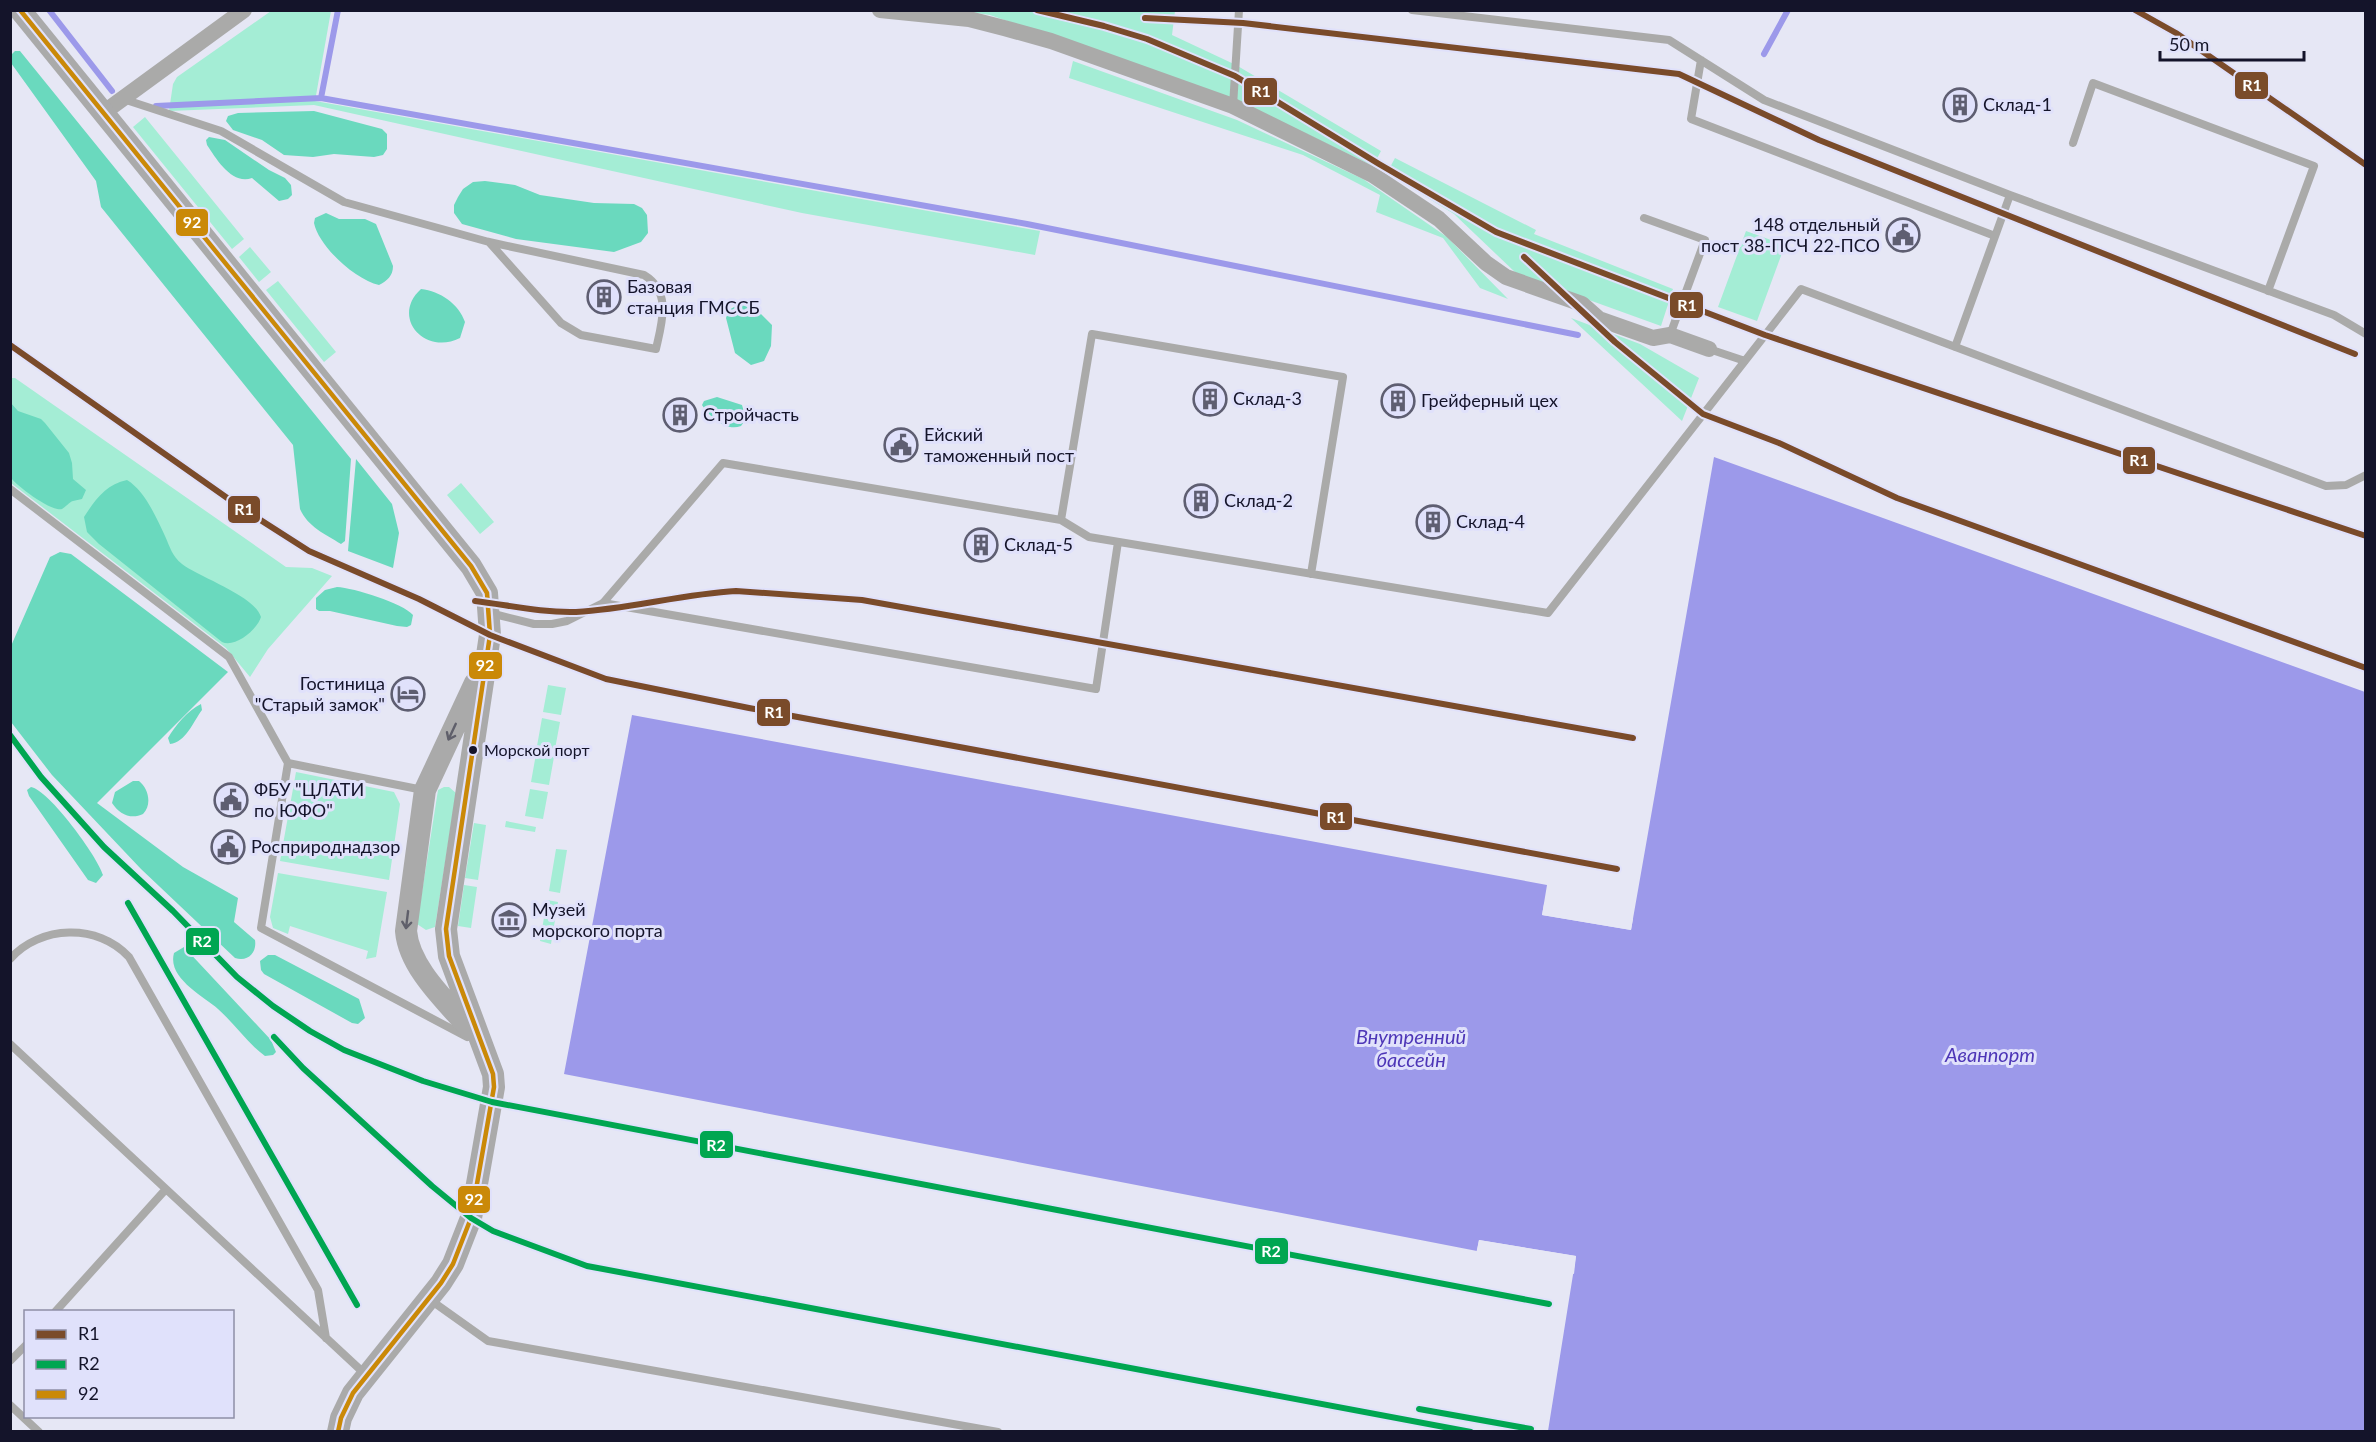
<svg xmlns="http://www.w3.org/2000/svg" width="2376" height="1442" font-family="Lato,sans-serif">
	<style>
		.green { fill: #a4edd5 }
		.forest { fill: #6ad9be }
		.water { fill: #9c99ea }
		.pier { fill: #e6e7f5 }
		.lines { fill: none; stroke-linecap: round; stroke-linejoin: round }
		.stream { stroke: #9c99ea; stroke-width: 6 }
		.lane { stroke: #aaaaa9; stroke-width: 8 }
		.street { stroke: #aaaaa9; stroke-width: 16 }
		.secondary { stroke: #aaa; stroke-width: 22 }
		.bus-1-casing { stroke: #e0e1fb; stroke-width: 9 }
		.bus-1 { stroke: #ca8908; stroke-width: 4.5 }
		.rail-1-casing { stroke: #e0e1fb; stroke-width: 10 }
		.rail-2-casing { stroke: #e0e1fb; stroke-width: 10 }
		.rail-1 { stroke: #7a4b2a; stroke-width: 6 }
		.rail-2 { stroke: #00a651; stroke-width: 6 }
		.oneway { stroke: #5f5f6a }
		.bus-dot { fill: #14142a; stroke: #e0e1fb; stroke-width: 2 }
		.labels { text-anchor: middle; stroke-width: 6; stroke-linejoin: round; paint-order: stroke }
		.bus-label { font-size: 16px; fill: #14142a; stroke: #e0e1fb; text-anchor: start }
		.poi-label { font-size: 18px; fill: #14142a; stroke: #e0e1fb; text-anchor: start }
		.water-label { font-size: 20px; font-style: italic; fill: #4d36b7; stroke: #e0e1fb }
		.line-badge { stroke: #e0e1fb; stroke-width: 2 }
		.badge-label { font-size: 16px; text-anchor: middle; font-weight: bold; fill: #fff }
	</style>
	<rect width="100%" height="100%" fill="#e6e7f5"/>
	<path class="green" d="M271,11h60l-16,90 725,130 -5,24 -233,-42 -488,-108 -145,6 4,-27 4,-7z
		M962,11h213l-3,24 64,30 145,86 -8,15 -135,-65 -248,-86z
		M1073,61l164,59 126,59 84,58 61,62 -28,-11 -37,-50 -67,-26 4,-17 -77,-40 -234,-77z
		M145,117l99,122 -12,10 -99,-122z
		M1395,158l141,72 -2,4 139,55 -12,37 -144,-52 -63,-60 -67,-41z
		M1746,231l39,14 -28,76 -39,-14z
		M250,247l21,25 -12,10 -20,-25z
		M278,281l58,71 -12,10 -58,-72z
		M1571,318l69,26 59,34 -17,43z
		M10,378h5l271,189 26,1 20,8 -64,73 -18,28 -24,-29 -215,-165z
		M461,483l33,39 -14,12 -33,-39z
		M548,685l18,3 -5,27 -18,-3z
		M542,718l18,4 -5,27 -18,-3z
		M536,754l18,3 -5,28 -18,-3z
		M296,772l98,20 6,12 -11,76 -109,-19z
		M444,787h5l7,6 -21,134 -9,3 -9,-6 21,-134z
		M530,789l18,3 -5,27 -18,-3z
		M506,821l30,6 -1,5 -30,-5z
		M474,823l12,2 -8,55 -13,-2z
		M556,849l11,1 -7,43 -11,-2z
		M278,873l109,19 -11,65 -10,2 2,-8 -78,-25 -2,8 -15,-6 -3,-11z
		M464,885l13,2 -6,41 -13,-2z
		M547,900l11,2 -7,42 -11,-3z"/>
	<path class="forest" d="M15,51h5l331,408 -6,82 -4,3c-16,-10 -33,-17 -41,-35l-7,-64 -192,-238 -5,-26 -85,-118v-8z
		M314,111l68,18 5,5v15l-4,6 -9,2 -40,-3 -21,3 -29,-2 -22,-15 -29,-10 -7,-9 2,-5 10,-3z
		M209,137l16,3 44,30 16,8 6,7 1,10 -4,4 -9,2 -27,-23c-20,7 -35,-18 -45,-33l-1,-5z
		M485,181l30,4 25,10 54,8 40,1 8,4 5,7 1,18 -7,9 -27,10 -98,-13 -54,-15 -8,-11v-8l4,-8 5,-8 10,-7z
		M326,213l13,6h26l11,5 17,42c0,10 -6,15 -14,19 -23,-5 -60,-38 -65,-62l1,-5z
		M421,289c19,2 38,15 44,33l-5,16c-35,18 -70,-21 -39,-49z
		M739,304l18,6 15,15 -1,21 -7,15 -13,4 -16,-12 -9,-35 3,-8z
		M717,397l25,8 4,14 -5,7c-15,6 -31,-9 -39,-21l2,-4z
		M10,402l8,9 23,8 4,4 24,30 3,10 1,16 13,11 -4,9c-3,1 -6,1 -9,2 -4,1 -7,6 -11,8 -11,3 -45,-23 -51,-31z
		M356,459l36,45 7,29 -6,35 -45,-17z
		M127,480c18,11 29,37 38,56 5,11 7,20 17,28 17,13 73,32 79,53 -4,13 -26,31 -39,25l-123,-98 -12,-12 -3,-15c11,-17 22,-33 43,-37z
		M60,552l11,2 157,118 -131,131 86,64 55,31 -4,24 21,18c2,13 -7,22 -20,18l-94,-89 -89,-94 -41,-53v-76l39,-89z
		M337,587c17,1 66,16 76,28l-2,10 -4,2 -10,-1 -67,-15h-11l-3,-2v-11l9,-8z
		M201,704l1,6c-9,12 -16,32 -32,34l-2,-6c7,-12 20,-28 33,-34z
		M133,781h6c10,8 13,24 4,33 -12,6 -24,0 -31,-11l3,-11z
		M31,787c18,3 67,70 72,88l-7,8 -8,-3 -59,-84 -2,-6z
		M184,947l87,93 5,12 -3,3 -8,1c-18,-13 -30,-32 -47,-47 -15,-13 -51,-31 -44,-56z
		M268,955h7l84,44 6,19 -7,6 -6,-1 -88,-49 -3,-4 -1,-9z"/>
	<path class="water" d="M1714,457l651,235v739h-817l28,-175 -97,-16 -2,11 -913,-177 68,-359 915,170 -5,30 89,15z"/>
	<path class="pier" d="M1544,904h3l-1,8 83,15 1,-8h3l-2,11 -89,-15z
		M1479,1240l97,16 -2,18 -3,-1 2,-15 -92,-14 -1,8 -4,2z"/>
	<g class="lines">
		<path class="stream" d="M49,10l63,81
			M1764,54l24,-44
			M321,98l17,-88
			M156,106l165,-8 706,126 551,111"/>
		<path class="lane" d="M1412,10l257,30 95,60 246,95 324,120 32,19
			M1701,60l-10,59 304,117
			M123,99l98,32 123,71 145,40 155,33c28,17 18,47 12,74l-75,-14 -20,-12 -72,-81
			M1233,106l6,-96
			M2073,143l20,-60 221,83 -46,125
			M1644,218l61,22 -35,95
			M1955,347l55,-152
			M1709,349l36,12
			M10,489l219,168 59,106 -27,165 206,109
			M1061,520l31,-186 251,43 -32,197
			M603,603l493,86 22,-147
			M490,613l44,11h18l15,-3 36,-18 120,-140 338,57 28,17 459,76 253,-324 525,197 20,-1 20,-10
			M288,763l135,27
			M10,959c30,-34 88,-36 119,-2l189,333 8,48
			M10,1044l356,331
			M429,1299l59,42 510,91
			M55,1312l111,-123
			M10,1361l16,-16
			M10,1405l29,27"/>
		<path class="street" d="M880,10l89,9 35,9 47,13 182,65 140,69 66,44 47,44 20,14 76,27 17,15 54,19 17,-3 39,14
			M103,113l141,-103"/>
		<path class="secondary" d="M20,10l451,556 16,27 3,42 -44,294 3,27 44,118 1,13 -23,131 -18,46 -12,19 -88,110 -12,25 -3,14
			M471,1030c-24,-28 -62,-62 -65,-99l19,-141 50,-107"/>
		<g class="bus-1-casing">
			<path id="bus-1" d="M20,10l451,556 16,27 3,42 -44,294 3,27 44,118 1,13 -23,131 -18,46 -12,19 -88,110 -12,25 -3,14"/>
		</g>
		<use href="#bus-1" class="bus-1"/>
		<g class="rail-1-casing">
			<path id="rail-1" d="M1037,10l67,16 43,13 88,37 144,88 117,68 269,103 601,201
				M2135,10l41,23 190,132
				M1145,18l98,5 436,51 140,66 536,214
				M1524,257l91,85 88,72 76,29 118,55 469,170
				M10,345l230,162 69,44 110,48 71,36 116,44 143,29 868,161
				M475,601c33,4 67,12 101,11 54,-3 106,-18 160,-21l126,9 771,138"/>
		</g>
		<g class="rail-2-casing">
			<path id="rail-2" d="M10,735l31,42 63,70 69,64 64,66 36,29 37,25 34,19 79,31 69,21 1057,202
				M128,903l229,402
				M274,1037l29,31 129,118 39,32 22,13 94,35 884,166
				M1419,1409l112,20"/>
		</g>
		<use href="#rail-1" class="rail-1"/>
		<use href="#rail-2" class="rail-2"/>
	</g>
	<defs><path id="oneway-shaft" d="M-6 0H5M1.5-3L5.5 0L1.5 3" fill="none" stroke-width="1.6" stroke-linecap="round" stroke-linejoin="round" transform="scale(1.5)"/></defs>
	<g class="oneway">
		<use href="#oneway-shaft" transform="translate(452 732) rotate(115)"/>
		<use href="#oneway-shaft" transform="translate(407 920) rotate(97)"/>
	</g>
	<defs>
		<g id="building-ring" transform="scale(1.725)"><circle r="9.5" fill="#e0e1fb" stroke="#5e5e71" stroke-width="1.5"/><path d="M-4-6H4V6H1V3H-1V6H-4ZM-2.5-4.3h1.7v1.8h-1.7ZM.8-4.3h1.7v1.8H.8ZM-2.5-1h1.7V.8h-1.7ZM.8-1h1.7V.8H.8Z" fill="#5e5e71"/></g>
		<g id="civic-ring" transform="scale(1.725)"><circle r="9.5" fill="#e0e1fb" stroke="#5e5e71" stroke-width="1.5"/><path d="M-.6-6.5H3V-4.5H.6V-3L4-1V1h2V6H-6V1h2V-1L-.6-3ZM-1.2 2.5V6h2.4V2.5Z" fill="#5e5e71"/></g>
		<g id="hotel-ring" transform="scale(1.725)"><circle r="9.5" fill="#e0e1fb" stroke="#5e5e71" stroke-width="1.5"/><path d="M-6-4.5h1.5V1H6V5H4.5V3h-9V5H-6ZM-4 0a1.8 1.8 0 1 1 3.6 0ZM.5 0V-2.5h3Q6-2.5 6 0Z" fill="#5e5e71"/></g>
		<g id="museum-ring" transform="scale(1.725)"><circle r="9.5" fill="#e0e1fb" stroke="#5e5e71" stroke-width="1.5"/><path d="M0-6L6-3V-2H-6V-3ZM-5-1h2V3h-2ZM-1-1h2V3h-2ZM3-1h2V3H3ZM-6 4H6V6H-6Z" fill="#5e5e71"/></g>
	</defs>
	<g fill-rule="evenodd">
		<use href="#building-ring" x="1960" y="105"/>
		<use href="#civic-ring" x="1903" y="235"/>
		<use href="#building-ring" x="604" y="297"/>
		<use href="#building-ring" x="1210" y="399"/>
		<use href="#building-ring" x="1398" y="401"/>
		<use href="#building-ring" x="680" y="415"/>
		<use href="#civic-ring" x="901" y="445"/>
		<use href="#building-ring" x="1201" y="501"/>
		<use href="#building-ring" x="1433" y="522"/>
		<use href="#building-ring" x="981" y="545"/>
		<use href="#hotel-ring" x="408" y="694"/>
		<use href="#civic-ring" x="231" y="800"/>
		<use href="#civic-ring" x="228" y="847"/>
		<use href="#museum-ring" x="509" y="920"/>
	</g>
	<circle class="bus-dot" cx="473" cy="750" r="5"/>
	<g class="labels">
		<g class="bus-label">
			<text x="484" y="756">Морской порт</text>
		</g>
		<g class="poi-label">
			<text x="1983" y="111">Склад-1</text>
			<text x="1880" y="231" text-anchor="end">148 отдельный<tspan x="1880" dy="21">пост 38-ПСЧ 22-ПСО</tspan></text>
			<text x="627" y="293">Базовая<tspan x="627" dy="21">станция ГМССБ</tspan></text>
			<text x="1233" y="405">Склад-3</text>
			<text x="1421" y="407">Грейферный цех</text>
			<text x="703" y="421">Стройчасть</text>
			<text x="924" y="441">Ейский<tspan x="924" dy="21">таможенный пост</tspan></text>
			<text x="1224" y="507">Склад-2</text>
			<text x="1456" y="528">Склад-4</text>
			<text x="1004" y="551">Склад-5</text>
			<text x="385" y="690" text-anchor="end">Гостиница<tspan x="385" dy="21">"Старый замок"</tspan></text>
			<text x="254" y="796">ФБУ "ЦЛАТИ<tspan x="254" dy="21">по ЮФО"</tspan></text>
			<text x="251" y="853">Росприроднадзор</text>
			<text x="532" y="916">Музей<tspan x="532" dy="21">морского порта</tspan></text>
		</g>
		<g class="water-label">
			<text x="1411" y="1044">Внутренний<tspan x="1411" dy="23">бассейн</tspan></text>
			<text x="1990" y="1062">Аванпорт</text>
		</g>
	</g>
	<g class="line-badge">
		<rect x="2234" y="71" width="35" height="29" rx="6" fill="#7a4b2a"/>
		<rect x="1243" y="77" width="35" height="29" rx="6" fill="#7a4b2a"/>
		<rect x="175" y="208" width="34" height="29" rx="6" fill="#ca8908"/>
		<rect x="1669" y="291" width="35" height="28" rx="6" fill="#7a4b2a"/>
		<rect x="2122" y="446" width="34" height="29" rx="6" fill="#7a4b2a"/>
		<rect x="227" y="495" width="34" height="29" rx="6" fill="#7a4b2a"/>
		<rect x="468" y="651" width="35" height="29" rx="6" fill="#ca8908"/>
		<rect x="756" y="698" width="35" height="29" rx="6" fill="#7a4b2a"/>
		<rect x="1319" y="802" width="34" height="29" rx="6" fill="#7a4b2a"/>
		<rect x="185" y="927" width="35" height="29" rx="6" fill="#00a651"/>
		<rect x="699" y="1130" width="35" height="29" rx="6" fill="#00a651"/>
		<rect x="457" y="1185" width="34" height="29" rx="6" fill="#ca8908"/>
		<rect x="1254" y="1237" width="35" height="28" rx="6" fill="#00a651"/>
	</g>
	<g class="badge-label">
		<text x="2252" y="91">R1</text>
		<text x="1261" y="97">R1</text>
		<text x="192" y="228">92</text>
		<text x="1687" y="311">R1</text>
		<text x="2139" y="466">R1</text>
		<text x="244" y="515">R1</text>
		<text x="485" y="671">92</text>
		<text x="774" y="718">R1</text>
		<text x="1336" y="823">R1</text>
		<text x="202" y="947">R2</text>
		<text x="716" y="1151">R2</text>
		<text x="474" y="1205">92</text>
		<text x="1271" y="1257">R2</text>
	</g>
	<rect width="2376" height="1442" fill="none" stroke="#14142a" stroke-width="24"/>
	<rect x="24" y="1310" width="210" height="108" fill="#e0e1fb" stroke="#8e8fa7" stroke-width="1.5"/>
	<rect x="36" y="1330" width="30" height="9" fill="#7a4b2a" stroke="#8e8fa7" stroke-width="1.5"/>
	<text x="78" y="1340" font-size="18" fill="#14142a">R1</text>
	<rect x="36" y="1360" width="30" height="9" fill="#00a651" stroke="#8e8fa7" stroke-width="1.5"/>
	<text x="78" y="1370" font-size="18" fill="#14142a">R2</text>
	<rect x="36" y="1390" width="30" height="9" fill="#ca8908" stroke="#8e8fa7" stroke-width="1.5"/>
	<text x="78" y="1400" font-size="18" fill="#14142a">92</text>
	<path d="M2160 51v9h144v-9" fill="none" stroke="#14142a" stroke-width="3"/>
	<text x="2169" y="51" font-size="18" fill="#14142a" stroke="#e0e1fb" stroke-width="4.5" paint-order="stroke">50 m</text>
</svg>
